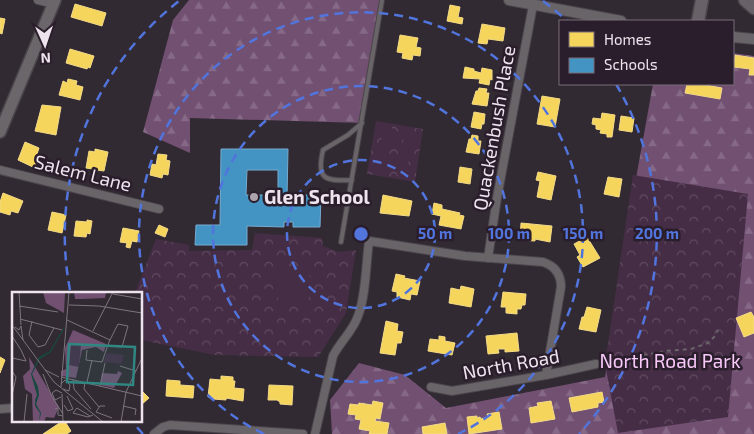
<svg xmlns="http://www.w3.org/2000/svg" width="754" height="434" font-family="'Exo 2',sans-serif">
	<style>
		.forest { fill: url(#forest-firs) }
		.park { fill: url(#park-crowns) }
		.garden { fill: #462d46 }
		.homes { fill: #f6d55c; stroke: #f3da88 }
		.schools { fill: #4393c3; stroke: #76abd0; fill-rule: evenodd }
		.lines { fill: none; stroke-linecap: round; stroke-linejoin: round }
		.service-casing { stroke: #4b454b; stroke-width: 6 }
		.minor-casing { stroke: #4b454b; stroke-width: 10 }
		.tertiary-casing { stroke: #4b454b; stroke-width: 12 }
		.secondary-casing { stroke: #4b454b; stroke-width: 14 }
		.trunk-casing { stroke: #4b454b; stroke-width: 15 }
		.path { stroke: #696569; stroke-width: 2; stroke-dasharray: 4 4; stroke-linecap: butt }
		.service { stroke: #686468; stroke-width: 4 }
		.minor { stroke: #686468; stroke-width: 8 }
		.tertiary { stroke: #686468; stroke-width: 10 }
		.secondary { stroke: #6a666a; stroke-width: 11 }
		.trunk { stroke: #686268; stroke-width: 12 }
		.ring { fill: none; stroke: #5174dd; stroke-width: 2.5; stroke-dasharray: 9 6 }
		.poi-dot { fill: #aca3ac; stroke: #2b1e2c; stroke-width: 2 }
		.labels { text-anchor: middle; stroke-width: 5; stroke-linejoin: round; paint-order: stroke }
		.street-label { font-size: 19px; fill: #ede4ed; stroke: #2b1e2c }
		.poi-label { font-size: 19px; font-weight: bold; fill: #ede4ed; stroke: #2b1e2c; text-anchor: start }
		.park-label { font-size: 19px; fill: #f9c9fa; stroke: #2b1e2c }
		.inset-road { fill: none; stroke: #7d747d; stroke-width: 1 }
		.view { fill: #308681; fill-opacity: 0.15; stroke: #308681; stroke-width: 2.5 }
		.inset-edge { fill: none; stroke: #ede4ed; stroke-width: 2.5 }
		.centre { fill: #5174dd; stroke: #2b1e2c; stroke-width: 2.5 }
		.ring-label { font-size: 15px; text-anchor: middle; font-weight: bold; fill: #5174dd; stroke: #2b1e2c; stroke-width: 5; stroke-linejoin: round; paint-order: stroke }
	</style>
	<defs>
		<pattern id="forest-firs" width="22" height="20" patternUnits="userSpaceOnUse" patternTransform="scale(1.25)"><rect width="22" height="20" fill="#715072"/><path d="M5 1l3.5 6h-7zM16 11l3.5 6h-7z" fill="#866986"/></pattern>
		<pattern id="park-crowns" width="20" height="18" patternUnits="userSpaceOnUse" patternTransform="scale(1.25)"><rect width="20" height="18" fill="#462d46"/><path d="M2 6a3 3 0 1 1 6 0M12 15a3 3 0 1 1 6 0" fill="none" stroke="#614b61"/></pattern>
	</defs>
	<rect width="100%" height="100%" fill="#322a32"/>
	<path class="forest" d="M189,0h192l-19,123 -172,-5v35l-47,-21 30,-112z
		M733,53l21,3v378h-422l-2,-34 29,-37 46,12 41,33 159,-31 9,-48 17,-123 22,-122h80z"/>
	<path class="park" d="M376,121l47,8 -8,53 -48,-8z
		M633,175l115,19 -20,223 -110,16 -13,-69z
		M255,233l67,5 1,8 15,6 18,-2 -10,63 -28,44 -103,-2 -74,-15v-47h-6l21,-54 33,6v6l63,-1z"/>
	<path class="garden" d="M384,126l8,1 -3,20 -9,-2z
		M405,129l9,2 -3,19 -9,-1z
		M379,153l9,1 -3,19 -9,-1z
		M401,156l8,1 -3,20 -9,-2z
		M309,265l2,30c-12,11 -15,11 -31,8l-2,-4 -6,-28z
		M159,300l7,3 7,11 -4,19 -5,6 -23,-6v-32z"/>
	<path class="homes" d="M75,4l31,9 -4,13 -31,-9z
		M450,5l10,2 -2,10 5,1 -1,6 -15,-3z
		M0,18l5,1 -3,15 -2,-1z
		M482,24l23,4 -2,13 -15,-2 -1,5 -9,-1z
		M400,35l18,3 -2,9 5,1 -1,8 -7,-1 -1,5 -10,-2 1,-5 -6,-1z
		M70,49l24,7 -4,12 -2,-1 -1,2 -21,-6z
		M735,55l19,3v17h-5l1,-6 -16,-2z
		M465,67l9,2v2l7,2 1,-5 10,2v10l-2,-1 -1,6 -10,-2 1,-4 -17,-1z
		M68,79l9,2 -1,4 7,2 -3,13 -21,-5 4,-14 4,2z
		M687,84h13l22,4 -2,11 -35,-6z
		M479,88l8,1 -1,4h3l-2,13 -15,-2 4,-13h2z
		M542,96l18,3 -5,28 -18,-3z
		M42,105l19,2 -5,28 -21,-4z
		M474,112l11,2 -1,10h-2l-1,5 -10,-2z
		M602,113l13,2 -3,22h-5v-3l-7,-1 1,-3 -5,-1v-4l-4,-1 1,-6 8,1z
		M621,116l13,2 -2,14 -13,-2z
		M472,135l6,1v5h3l-2,13 -13,-2 3,-13h2z
		M25,142l14,6 -3,9 2,1 -3,10 -17,-8z
		M95,149l13,3 -4,19 -7,-1v2h-4v-3l-7,-1 3,-17 6,1z
		M158,154l9,1 -1,5 4,1 -2,14 -5,-1 -1,4 -12,-3 2,-11 4,1z
		M460,167l12,2 -2,15 -12,-2z
		M538,172l18,4 -5,24 -14,-3 3,-16 -4,-1z
		M608,177l14,2 -3,18 -15,-3z
		M3,193l20,8 -5,12 -7,-2 -1,4 -10,-3v-10z
		M383,195l29,6 -3,15 -29,-3z
		M434,203l8,2v4l18,4 -1,2 5,1 -3,13 -22,-4 2,-9 -9,-2z
		M52,212l14,3 -4,18 -14,-3z
		M87,220l5,1 -2,13 -3,-1 -1,4 -12,-1 2,-15 11,1z
		M521,223l31,3 -2,16 -15,-3v2l-15,-1z
		M159,225l9,4 -3,8 -10,-4z
		M123,228l16,3 -2,11 -5,-1 -2,7 -4,-1 1,-4 -7,-1z
		M587,237l13,21 -17,9 -6,-10 3,-2 -6,-11z
		M396,274l9,2 -1,2 16,3 -3,14 -6,-1 -1,6 -13,-3v-5l-5,-1z
		M461,286l13,3 -3,18 -22,-4 2,-15 9,2z
		M503,292l23,2 -1,11h-3l-1,4h-4v5l-11,-1v-6h-5z
		M587,307l14,3 -5,22 -17,-3 3,-12h2z
		M751,312l3,5v16l-10,4 -8,-19z
		M386,321l12,3 -1,7 6,1 -2,11h-4l-2,12 -15,-2z
		M517,333l2,18 -14,1v-3h-7l1,4 -11,1 -2,-18z
		M439,336l6,1v4l10,2 -3,12 -24,-4 2,-12 9,1z
		M0,357l5,3 -5,13z
		M221,376l12,1v4h2l-1,7 10,1 -1,12 -17,-3v2l-13,-1v-2h-5l2,-18 11,1z
		M167,380l13,1v4l14,1 -1,12 -27,-2z
		M269,385l24,1 -1,19 -12,-1v-2l-3,-2h-9z
		M141,390l8,8 -8,7z
		M602,392l2,10 -6,1v4l-26,5 -3,-14z
		M373,401l10,2 -3,16 -4,-1 -1,3 14,2 -2,11h-18l1,-3 -11,-2 2,-9 -6,-1 1,-4 -8,-1 2,-10 8,1 1,-2 13,2z
		M551,401l4,18 -24,4 -2,-15 9,-2 -1,-3z
		M499,412l3,17 -33,5 -2,-17 10,-1v2l3,-1 1,2 7,-2 -1,-3z
		M64,420l7,11 -4,3h-24z
		M445,423l2,11h-24l-1,-7z"/>
	<path class="schools" d="M221,149h67l-1,49h4v-3h30l-1,32h-27v-5h-9v5l-37,-1v19h-52l1,-20h24zM247,170h31v25h-32z"/>
	<g class="lines">
		<g class="service-casing">
			<path id="service" d="M352,180c-27,1 -36,0 -29,-30l25,-15 14,-12
				M341,242l41,-242"/>
		</g>
		<g class="minor-casing">
			<path id="minor" d="M38,0l16,4
				M0,170l159,39
				M488,258l9,-60 36,-193
				M431,387l21,4 94,-16 50,-11
				M0,409l14,-1
				M154,434l9,-7 7,-2 133,9
				M315,434l18,-78c7,-14 20,-25 25,-40 8,-20 8,-53 11,-75l96,15 78,6c12,4 18,12 18,25l-15,88"/>
		</g>
		<g class="tertiary-casing">
			<path id="tertiary" d="M509,0l112,21
				M733,37l21,2"/>
		</g>
		<g class="secondary-casing">
			<path id="secondary" d="M0,132l55,-132"/>
		</g>
		<g class="trunk-casing">
			<path id="trunk" d="M745,0l9,8
				M698,21l4,-21"/>
		</g>
		<path class="path" d="M604,363l61,-12 26,-2 17,-6 6,-6 4,-7"/>
		<use href="#service" class="service"/>
		<use href="#minor" class="minor"/>
		<use href="#tertiary" class="tertiary"/>
		<use href="#secondary" class="secondary"/>
		<use href="#trunk" class="trunk"/>
	</g>
	<g class="ring">
		<circle cx="361" cy="234" r="74"/>
		<circle cx="361" cy="234" r="148"/>
		<path d="M264 434A222 222 0 1 1 458 434"/>
		<path d="M143 434A296 296 0 0 1 131 420M70 290A296 296 0 0 1 179 1M543 1A296 296 0 0 1 567 21M616 84A296 296 0 0 1 579 434"/>
	</g>
	<circle class="poi-dot" cx="254" cy="197" r="5"/>
	<g class="labels">
		<g class="street-label">
			<text transform="translate(494 128) rotate(-80)" y="7">Quackenbush Place</text>
			<text transform="translate(83 173) rotate(14)" y="7">Salem Lane</text>
			<text transform="translate(511 364) rotate(-10)" y="7">North Road</text>
		</g>
		<g class="poi-label">
			<text x="264" y="204">Glen School</text>
		</g>
		<g class="park-label">
			<text x="670" y="368">North Road Park</text>
		</g>
	</g>
	<g transform="translate(12 292)">
		<rect width="130" height="130" fill="#322a32"/>
		<path d="M31,0h22l-1,21 -18,-10zM62,0h32l-1,6 -23,1h-7zM61,38l33,14 -2,8 -8,-5 -14,3 -6,28 -15,-2v-5l5,-2 -1,-21zM17,65l30,50 -5,11 -8,-1 -2,5h-11l-1,-28 -7,-5 -2,-13 7,-7zM106,79l4,2 -8,15 -14,-3 2,-12 15,1z" fill="#715072"/>
		<path d="M69,52l-2,23 -10,-2 2,-20zM95,61l17,2 -3,9 -18,-2z" fill="#462d46"/>
		<path d="M50,0l2,37 -13,23 -11,7 -8,15 6,13 1,8 -3,9 5,9 -2,9 1,-9 -5,-7v-6l2,-5 -6,-21 8,-17 11,-6 14,-24z" fill="#174940"/>
		<path class="inset-road" d="M7,0l2,33M101,2l29,5M57,13l30,1 43,7M7,14l39,6M8,27l42,11M55,28l43,20M20,29l-3,14 9,12 7,-2 9,-17M0,33l42,57 49,40M3,35l4,3 2,-4 2,14M81,39l20,-39M0,44l9,14M75,58l-1,10 16,2 7,-20 9,-18 10,2 -6,21 -14,-1M0,66l14,3 -5,-11M108,74l16,5M33,78l14,7M0,79l4,6 -4,19M31,82l9,23 11,17M49,85l81,19M61,87l1,10 17,20M73,90l-1,7 15,18M75,90l5,-22M49,92l4,-4 5,5 -1,6 -6,-2M88,94l5,-23M49,95l8,-95M50,102l1,28M49,105l-6,3 -3,-7 4,-3 6,3M52,113l4,6 5,-2 -6,-13M93,114h-5l-4,6 16,6M111,114l13,3 -1,6M43,117l3,-1v7l5,1M78,124l-13,-8 -4,5 15,4 5,-2M12,130l3,-28M109,130l5,-30 16,-34"/>
		<path class="view" d="M57,52l66,3 -2,38 -66,-3z"/>
		<rect width="130" height="130" class="inset-edge"/>
	</g>
	<circle cx="361" cy="234" r="8" class="centre"/>
	<g class="ring-label">
		<text x="435" y="239">50 m</text>
		<text x="509" y="239">100 m</text>
		<text x="583" y="239">150 m</text>
		<text x="657" y="239">200 m</text>
	</g>
	<rect x="559" y="20" width="175" height="65" fill="#2b1e2c" stroke="#796d79"/>
	<rect x="569" y="32" width="25" height="15" fill="#f6d55c" stroke="#796d79"/>
	<text x="604" y="45" font-size="15" fill="#ede4ed">Homes</text>
	<rect x="569" y="58" width="25" height="15" fill="#4393c3" stroke="#796d79"/>
	<text x="604" y="70" font-size="15" fill="#ede4ed">Schools</text>
	<g transform="translate(45 45) rotate(177)" stroke="#2b1e2c" stroke-width="4" paint-order="stroke">
	<path d="M0-4L9 19L0 12L-9 19Z" fill="#ede4ed"/>
	<text y="-8" font-size="14" font-weight="bold" text-anchor="middle" fill="#ede4ed">N</text>
	</g>
</svg>
